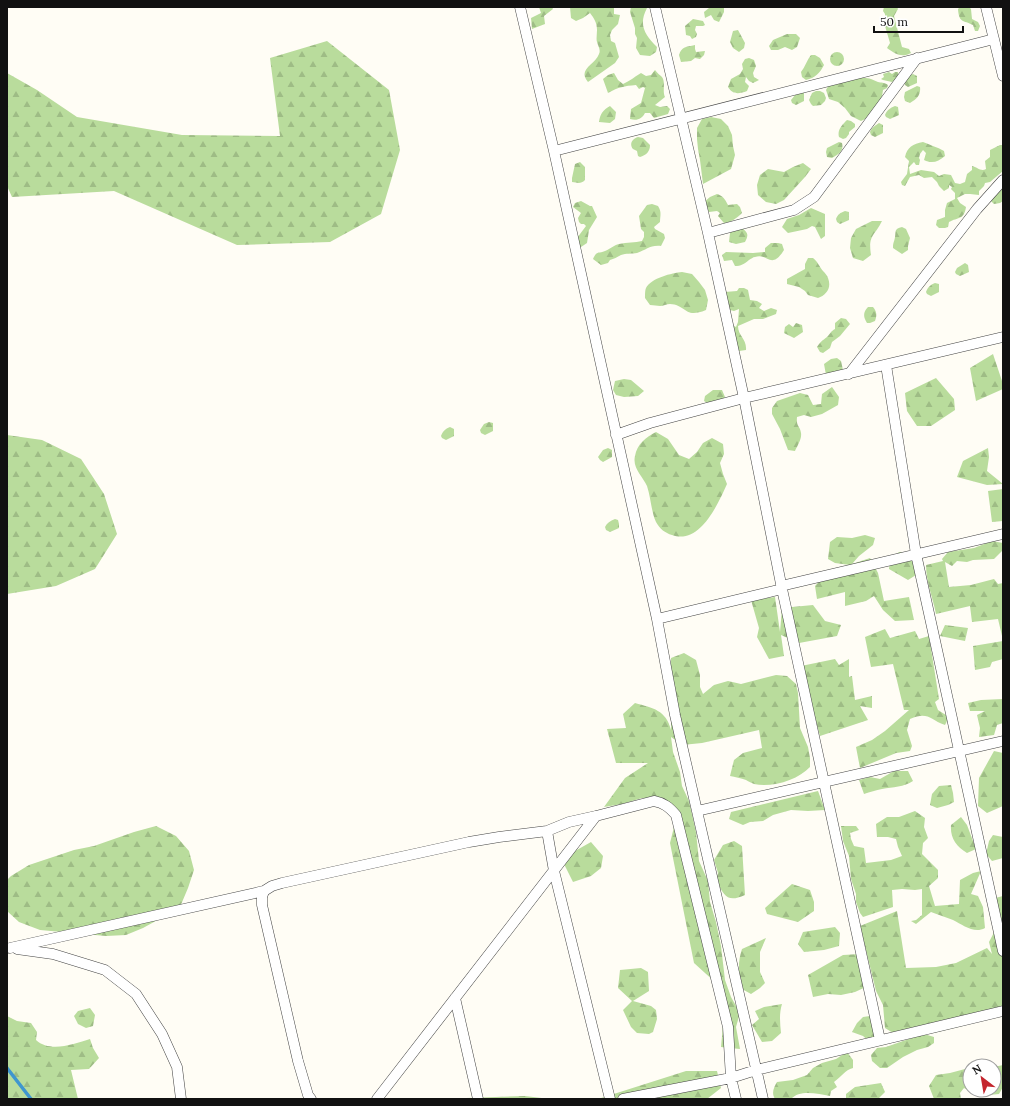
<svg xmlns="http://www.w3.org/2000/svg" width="1010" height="1106" font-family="Lora,serif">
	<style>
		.forest { fill: url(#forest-firs) }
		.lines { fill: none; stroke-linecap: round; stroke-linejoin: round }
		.stream { stroke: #3f96cf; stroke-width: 3.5 }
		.street-casing { stroke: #444; stroke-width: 11 }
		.street { stroke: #fff; stroke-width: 10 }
	</style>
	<defs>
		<pattern id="forest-firs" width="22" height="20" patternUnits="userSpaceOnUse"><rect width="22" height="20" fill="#b9dc9c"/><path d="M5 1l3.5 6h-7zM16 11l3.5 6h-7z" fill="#9ebc85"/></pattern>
	</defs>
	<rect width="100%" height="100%" fill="#fffdf5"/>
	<path class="forest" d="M539,7h13l1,2 -9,7 1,8 -13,5 -1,-11 10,-5z
		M570,7h22l1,1 1,-1h20v7l6,1 -2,9 -6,6 -2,5 1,6 4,2 4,14 -4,6 -27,19c-11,-13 7,-17 11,-28 2,-4 -1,-8 -2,-12 -1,-3 0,-8 0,-12 0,-7 -3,-12 -7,-17l-7,5 -7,3 -5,-3z
		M631,7l16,1c-9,17 -2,27 10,39l-1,5 -6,4 -10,-1 -4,-7 1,-10 -2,-4v-6l-5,-16z
		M708,7h16v5l-5,10 -5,-2 -3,-5 -6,3 -1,-6 5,-4z
		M884,7h13l1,2 -4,7 8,31 7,2 2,4c-9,5 -16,1 -24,-5l3,-5 -5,-17v-12l-2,-3z
		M960,7h9l2,2 1,10 6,3 2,4 -2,5h-3l-2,-6c-10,-5 -14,-2 -15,-16z
		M693,19l10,2 2,4 -2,1h-7l-1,4 2,4 -1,3 -4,2 -2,-3 -4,-1 -1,-9z
		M738,30l7,13 -1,5 -5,4 -6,-4 -3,-6 3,-11z
		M787,34h9l4,4 -3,9 -5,3 -7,-3 -7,3h-7l-2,-4 4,-6z
		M327,41l62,49 11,60 -19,64 -51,28 -93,3 -123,-54 -102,6 -5,-11v-113l30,17 40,27 105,18 98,1 -10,-78z
		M695,45v4l1,3 9,-1 -1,4 -4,4 -5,-1 -4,3 -10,1 -2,-7c3,-9 7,-8 16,-10z
		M830 59a7 7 0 1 1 14 0a7 7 0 1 1-14 0Z
		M811,55h4l5,3 4,7c-4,8 -9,13 -18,15l-4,-3 -1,-5c4,-5 6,-12 10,-17z
		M749,58l5,2 2,6 -3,7 1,4 5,3 -6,3 -4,-2 -3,-4 -1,5 4,4 -2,5c-8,3 -14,4 -19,-4l3,-8 9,-5 3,-5 -1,-5 3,-5z
		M655,70c2,3 5,5 7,7 4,6 0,14 3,20l-10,8 5,2 7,-1 3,3 -2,5 -14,4 -4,-5h-5c-3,6 -8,8 -15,6l1,-10 10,-6 4,-15 -2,-1 -4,2 -3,-4c-12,1 -17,2 -28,8l-5,-14 5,-4 6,-2 4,7 5,4c7,-3 11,-7 18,-11l5,3 5,-1z
		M889,72l3,2 3,-2h3l1,5 -7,5 -9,-2 -2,-1 3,-2 -1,-3z
		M913,74l4,2v7l-9,4 -3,-2 -1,-3 4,-6z
		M860,78c10,0 9,0 18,4 3,1 6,0 10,3l-1,3 -4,2c-3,20 -4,22 -22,31l-10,-5 -6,-8 -7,-6 -9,-3 -3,-9 5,-9z
		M917,86l3,1c1,8 -3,12 -10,16l-5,-2 -1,-4 1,-5z
		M816,91h4l4,2 2,5 -1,3 -4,4 -8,1 -2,-2 -2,-4 3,-7z
		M800,92l4,1v8l-8,4 -4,-2 -1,-3 5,-6z
		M610,106l6,6 -1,7 -5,4 -11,-1c1,-8 4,-12 11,-16z
		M895,106l3,1 1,8 -9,4 -4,-2 -1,-2c2,-5 5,-7 10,-9z
		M711,117l10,2 7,7 4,9 1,11 2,9 -4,14 -28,15 -3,-24 -2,-11 -1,-10v-11l5,-9z
		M847,120l4,1 4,3v3l-6,5v2l-3,4 -3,1 -4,-2c-2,-7 3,-12 8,-17z
		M879,123l4,2v8l-8,4 -4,-2 -1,-3c2,-5 5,-6 9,-9z
		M638,137l5,1 7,7c0,7 -4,10 -10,12l-2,-1 -1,-5 -4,-2c-4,-5 -1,-10 5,-12z
		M839,142l3,1c2,8 -3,11 -10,15l-5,-1 -1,-5 1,-4z
		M923,142c7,3 14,5 21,9l1,5c-7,6 -13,8 -21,4l2,-7 -3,-3 -3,4 -1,4 1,2 -1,5h-3l-2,-3 -5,5 1,7 11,-4 13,2 5,4 5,-2 7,1 4,8 5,1 5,-2 2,-8 5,-4v-4c5,1 9,6 14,3l-1,-8 5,-4v-7l10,-5h3v26l-13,11 -5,1 -1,3 -5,5v4l-9,-1h-5l-8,4 3,5 6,4c-2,13 -8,10 -17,15l-1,5 -3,1h-6l-3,-3 1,-5 8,-3v-7l2,-7 8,-4v-6l-4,-4 1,-2 -3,-2v3l-5,3 -5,-5 -2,-4 -5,-5 -8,1 -5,-3 -9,2 -5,9 -3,-1 -1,-3 6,-8 2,-13 -4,-4c2,-10 8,-13 18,-15z
		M580,162l5,5v13c-4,4 -7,3 -13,2v-4l3,-14z
		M803,163l8,6 -6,8 -21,23 -8,4 -10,-2 -8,-7 -1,-10 3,-10 8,-6 16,3 9,-5z
		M1003,177v24l-3,2 -6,1 -5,-5z
		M717,194c6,2 8,5 11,11l9,-1 3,3 2,6c-5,5 -10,9 -18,10l-6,-7 2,-3 -3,-2 -8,1 -3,-5 -2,-5 6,-5z
		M581,201l9,5h2l5,11 -8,13 -2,13 -6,4 -4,-1v-8l9,-12 -2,-2h-3l-2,-2 -1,-4 3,-5 -8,-6 2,-4z
		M652,204l6,2c4,6 2,10 2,16l-6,5 1,2 9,5 1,4 -4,8c-12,-1 -14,4 -24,7 -5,1 -11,0 -16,2 -4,2 -7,4 -11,5l-2,3 -7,2 -8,-6c4,-9 5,-5 12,-8 5,-2 9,-6 14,-7 8,-2 16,-1 23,-3l2,-4v-5l-3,-3 -2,-13 8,-11z
		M811,208l14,6v22l-4,3 -6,-12 -3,-1 -5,3 -19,4 -6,-6 5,-8 12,-4z
		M845,211l4,1v8l-9,4 -3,-2 -1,-3c2,-5 4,-6 9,-8z
		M872,221h10c-8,16 -14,14 -11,34l-8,6 -10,-3 -3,-10 1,-10 5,-9z
		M741,227c7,6 8,7 4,15l-9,2 -7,-2 1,-9 5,-4z
		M902,227l4,2 4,9 -2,8v4l-6,4 -9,-6c0,-6 1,-5 2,-11 1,-6 -1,-8 7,-10z
		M771,243h7l4,1 2,6c-13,21 -17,2 -29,7 -2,0 -4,2 -6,3 -5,4 -8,6 -14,6l-3,-6 -8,1 -2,-6 4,-3 27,1 12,-1v-4z
		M808,258h5c5,4 6,8 10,13 2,2 4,4 5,7 4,10 -2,17 -10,20l-10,-3 -3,-4 -6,-4 -12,-3v-5l18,-10v-5z
		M965,263l3,2 1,7 -9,4 -4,-2 -1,-2 2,-4z
		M682,272l10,2 7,8 6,8 3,10 -2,10c-22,9 -19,-5 -36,-6 -3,0 -7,2 -10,2 -3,0 -6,-1 -10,-1l-5,-7c0,-3 0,-8 1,-10 5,-10 26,-15 36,-16z
		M935,283l4,1v8l-8,4 -4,-2 -1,-2c2,-5 4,-7 9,-9z
		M739,288h5l4,2 2,10 7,1 5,3 -3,4 5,3 7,-3 6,2 -1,4 -13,5h-9l-16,7c0,10 9,13 8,24l-7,1 -2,-4 -6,-23 5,3 2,-5 1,-13 -5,2 -12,-3 3,-16 12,-1z
		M868,307h5c4,5 4,8 2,14l-5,2h-3c-4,-6 -4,-11 1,-16z
		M841,318l5,1 4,5 -10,12 -8,6 -2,6 -7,5 -3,-1 -3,-5c4,-6 5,-6 10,-10 3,-3 4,-6 8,-8v-6z
		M796,323l6,2 1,7 -9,6 -10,-5 1,-6 4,-3 4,3z
		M993,354l10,30v5l-27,12 -6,-33z
		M837,358l4,3 2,9 -17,5 -2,-11 7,-5z
		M936,378l18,21 1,11 -24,16h-14l-10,-15 -2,-18z
		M624,379l7,1 13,11 -6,5 -14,1 -8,-2 -3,-5 2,-9z
		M832,387l7,10 -1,8 -16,9 -11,3 -7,-2 -7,2c-1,10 3,8 4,16 1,6 -4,13 -6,18l-7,-1 -8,-21 -8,-15v-6l5,-7 23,-8 8,2 5,10 8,-1 1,-10z
		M713,390h9l3,7 -4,4 -12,3 -5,-3 1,-5z
		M489,422l4,1v8l-8,4 -4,-2 -1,-3 4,-6z
		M450,427l4,2v7l-8,4 -4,-2 -1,-2c2,-5 4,-7 9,-9z
		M656,432l12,7 11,16 10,4 8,-7 6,-9 9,-5 11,6 1,10 -4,9 3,11 4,10c-9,20 -27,61 -55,51 -7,-2 -12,-6 -16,-13 -5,-11 -5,-24 -9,-36 -4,-9 -15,-18 -12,-30 2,-12 11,-19 21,-24z
		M7,435l35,5 39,19 23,35 13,40 -22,35 -39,17 -49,8z
		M608,448l4,2v7l-9,5 -3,-2 -2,-3 5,-7z
		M988,448l1,9 -2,14 16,13 -16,1 -30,-8 6,-16z
		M1003,489v32l-11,1 -4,-31z
		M615,519l3,1 1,4v4l-9,4 -4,-2 -1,-3c2,-4 5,-6 10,-8z
		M865,535l10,3 -2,7 -14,11 -7,8 18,-6 8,15 6,28 25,-4 5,23 -19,1 -12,-11 -9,-14 -8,5 -21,5v-14l-28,7 -2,-13 14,-16 14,-2 7,-3 -15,-2 -7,-4 2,-17 7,-5 15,1z
		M992,541l11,2 -1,8 -8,8 -21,1 -6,2 -10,-1 -5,5 -7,-4 4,25 22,-2 23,-6 4,5 5,-1 -1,53 -4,-17 -26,3 -2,-16 -34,8c-3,-16 -10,-32 -10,-49l17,-4 -1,-2 6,-7 26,-4z
		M899,552l17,2v21l-8,5 -19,-11 1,-10z
		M775,597l5,35 2,-24 31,-3 12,16 16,4 -4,11 -38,7 -18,-8 3,21 -15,3 -12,-22 2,-9 -8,-28z
		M945,625l23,3 -3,13 -25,-5z
		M885,629l5,9 25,-7 4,8 10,-3 10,63 -4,3 3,8 11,7 -4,8c-16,-6 -17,-14 -35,-6l-3,11 5,16 -2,5 -14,2 -36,15 -4,-21 16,-7 13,-9 24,-21h-5l-11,-46 -22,3 -6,-30z
		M1003,641v18l-11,3 -2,5 -15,3 -2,-24z
		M684,653l12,7 4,15v12l3,7 11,-9 14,-4 13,3 35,-9 11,1 9,8 2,9 2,35 8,19 2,11v9c-12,13 -38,21 -56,17 -3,-1 -6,-3 -8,-4 -5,-2 -11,-3 -16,-4l4,-16 9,-7 19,-5 -3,-18 -57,13 -20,2 -11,-8 2,15 7,20 2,14 7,15 7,31 3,29 9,20 2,21 6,20 5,24 4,34 6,17 9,16 -4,14 4,22 -19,-2 3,-32 -8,-32 -22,-20 -24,-120 7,-28 -17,-14 -18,-3 -20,6 -18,3 21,-29 23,-15h-32l-9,-34 19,-1 -3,-14 12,-11c18,5 31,7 36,27v-72z
		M835,659l4,6 10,-6v18l3,-1 3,24 17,-4v12l-12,-2 8,14 -48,16 -19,-70z
		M1003,699v24l-6,2 -3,10 -15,2 1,-9 -3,-13 8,-4h-15l-2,-8 13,-3z
		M994,751l9,2v53l-16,7 -9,-7 1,-28z
		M894,771h14l5,10c-9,6 -20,6 -31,8 -6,1 -12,3 -18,5l-5,-14 11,-3 10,2z
		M951,785l2,8 1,9 -6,3 -11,3 -7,-3 2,-11 7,-8z
		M818,791l7,19 -17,1 -17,-1 -18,5 -10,6 -13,1 -7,3 -14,-6 2,-7z
		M915,811l10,7 -1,9 4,11 -5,5 -1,11 16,16v8l-9,8 6,20 24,-2 1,-24 13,-7 8,-2 -10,23 7,2 5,11 2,21c-11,6 -22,-3 -32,-8 -7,-3 -15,-5 -22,-8l-15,12 -5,-3 5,-1 6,-5v-26l-7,1 -13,-1 -10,1 1,17 -30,10 -3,-4 -4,-11v-8l-5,-15 -2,-23 -6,-15 -2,-15h15l3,4 -9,3 1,6 3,7 10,2 2,15 25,-3 11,-4 -4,-9 -2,-8 -8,-2h-11l-1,-13 11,-7h12z
		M961,817l6,8 9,24 -9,4c-11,-7 -17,-15 -16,-28z
		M156,826l20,10 13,15 5,19 -6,18 -8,19 -17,10 -20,11 -17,7 -20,1 -66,-6 -21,-8 -12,-11v-31l4,-4 18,-11 45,-15 20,-4 40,-14z
		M993,835l10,2v21l-11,3 -6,-7 3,-13z
		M734,841l8,5 3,49c-18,8 -20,1 -29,-14l2,-8 -4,-13 9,-15z
		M591,842l12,14 -2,12 -10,8 -18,6 -9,-18 11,-13z
		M792,884l18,6 4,12v9l-16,11 -31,-8 -2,-6z
		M1003,896v109l-22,13 -19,8 -29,7 -35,3 -13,-8 -2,-23 -7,-14 -16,-65 37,-15 9,57 30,-1 20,-4 31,-15 5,6 -3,-12 12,-23 -6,-21z
		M835,927l5,6 -1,13 -15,4 -20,2 -6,-8 5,-12z
		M766,938l-6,14v20l5,11 -5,5 -9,6 -9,-5c-3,-15 -5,-25 0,-40z
		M860,954l8,32 -13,6 -14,3 -13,-1 -15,3 -5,-22 35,-20z
		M641,968l7,4 1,19 -16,10 18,5 5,4 1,9 -4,13 -4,2 -12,-1 -6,-6 -8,-17 9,-9 -14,-13 2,-18z
		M782,1004c-3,10 -2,19 -1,29l-9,8 -10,1 -10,-17 7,-6 -4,-8 9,-4z
		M90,1008l5,7 -2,11 -7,2 -8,-4 -4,-8 4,-5z
		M7,1016l10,5 14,2 6,9 -1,8c14,13 38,4 54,-1l3,9 6,10 -10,11 -18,1 7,29h-71z
		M870,1016l9,15 -9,11 -7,-6 -11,-4 5,-9 6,-6z
		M924,1034l10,3v6l-6,4 -11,3 -14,7 -16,11h-7l-8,-7 -1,-6 6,-7 9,-1 17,-6z
		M847,1052l6,8v8c-8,2 -12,9 -19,14l3,5 -6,4 -1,5c-12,-2 -30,-7 -39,3h-16c-4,-6 -1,-12 2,-17l16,-2 14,-5 6,-7 9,-5 14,-4z
		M1003,1065v22l-4,7 -20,2 -15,-8 -4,5 1,6h-27l-5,-13 7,-11 14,-2 15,-4h5v21h24v-23z
		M686,1071h31l4,17 -14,11h-109z
		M881,1083l4,9 -7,7h-32v-5l9,-7z
		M525,1096l25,3h-90l6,-1z"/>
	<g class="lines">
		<path class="stream" d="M7,1068l24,31"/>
		<g class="street-casing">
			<path id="street" d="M520,7l34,144 103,468 18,96 88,384
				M655,7l53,226 36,165 38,191 98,451
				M986,7l17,69
				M554,151l440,-112
				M708,233l86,-23 20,-13 103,-139
				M886,365l30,189 87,397
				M849,374l128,-165 26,-29
				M616,435l34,-12 94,-25 259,-61
				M781,586l222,-52
				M657,619l125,-30
				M697,811l306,-70
				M547,831l7,40 56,228
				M264,891l-2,6v8l36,156 10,34 3,4
				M10,948l254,-57 8,-5 10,-3 187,-41 30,-5 48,-6 22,-9 27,-6 58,-15c10,2 15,6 22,14l52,212 3,51 5,21
				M17,949l36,5 52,16 31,24 26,40 15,33 4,32
				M455,998l23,101
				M377,1099l219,-283
				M623,1099l108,-21 25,-8 247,-59"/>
		</g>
		<use href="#street" class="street"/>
	</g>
	<rect width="1010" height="1106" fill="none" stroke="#111111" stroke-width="16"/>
	<g transform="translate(982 1078) rotate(329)"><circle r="19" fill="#ffffff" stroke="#a0a0a0"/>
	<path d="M0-3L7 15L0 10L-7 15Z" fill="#c4262e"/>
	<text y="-6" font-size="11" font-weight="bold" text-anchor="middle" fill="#111111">N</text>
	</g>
	<path d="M874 26v6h89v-6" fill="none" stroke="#111111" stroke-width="2"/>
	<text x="880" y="26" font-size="12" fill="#111111" stroke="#ffffff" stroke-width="3" paint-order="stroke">50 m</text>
</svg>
